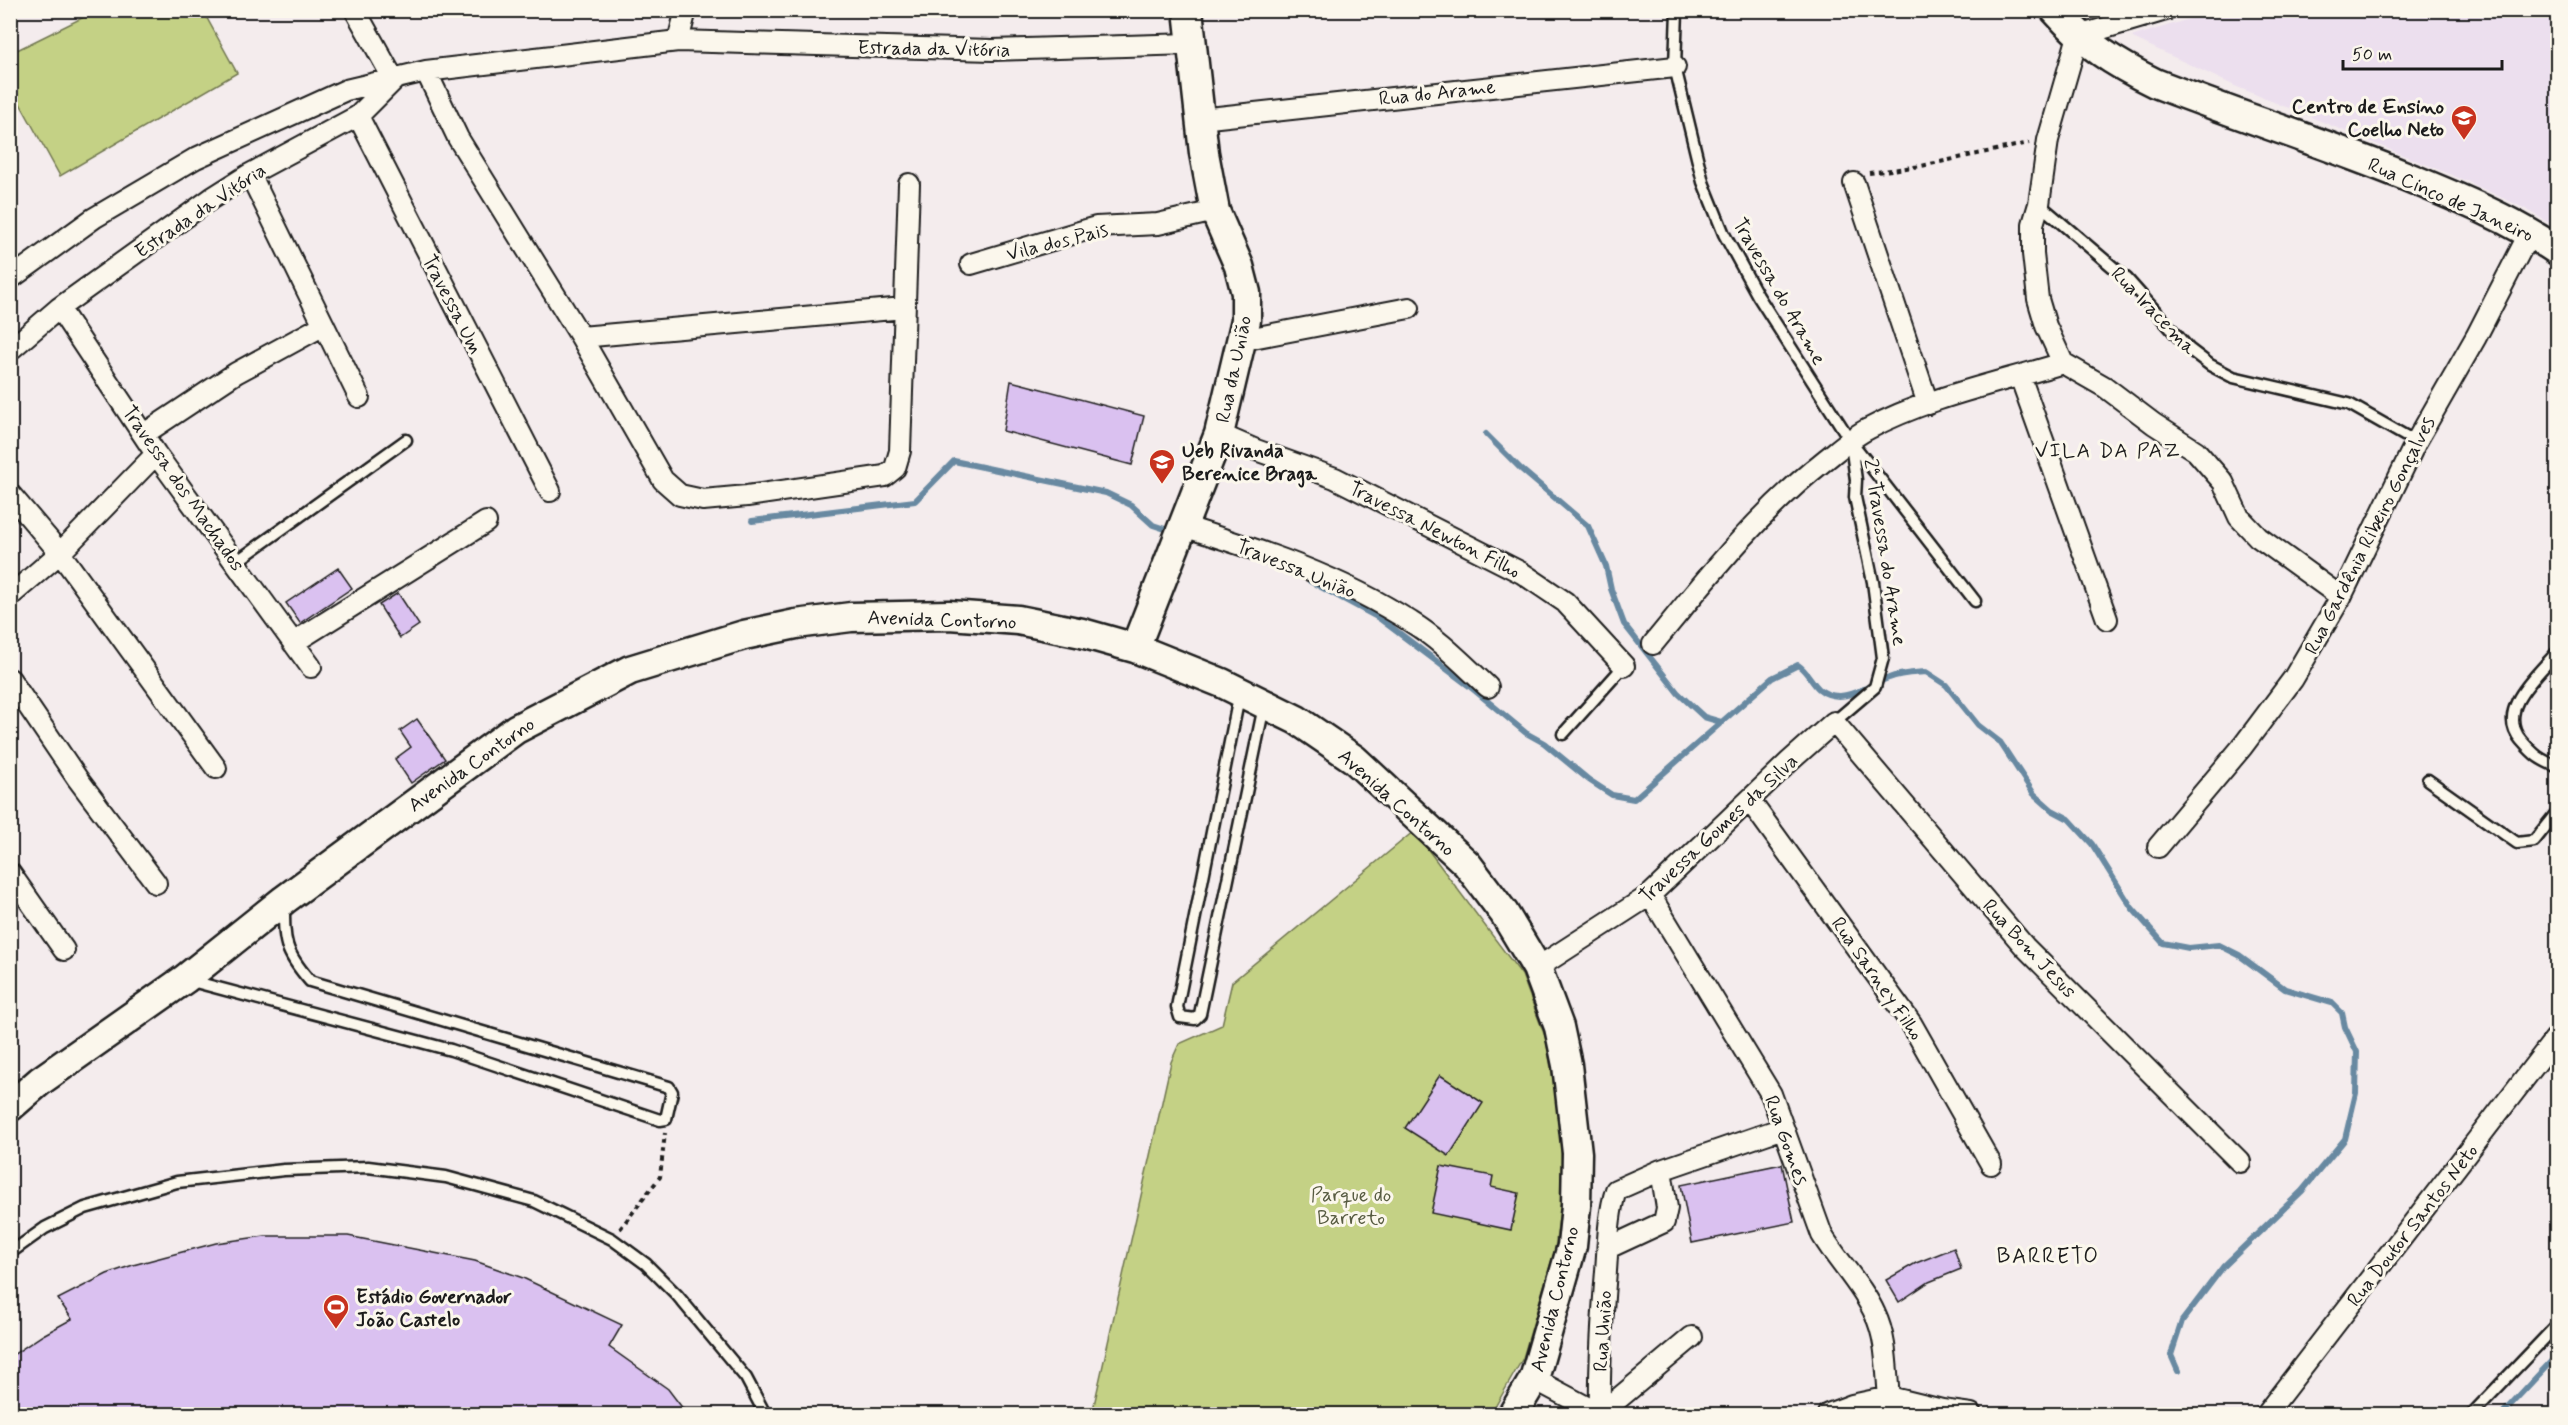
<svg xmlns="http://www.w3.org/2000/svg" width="2568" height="1425" font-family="Mynerve,sans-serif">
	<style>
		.built { fill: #ecdfee }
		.green { fill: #c4d185; stroke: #707650; stroke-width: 1.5 }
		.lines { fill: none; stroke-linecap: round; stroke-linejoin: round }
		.stream { stroke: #6889a1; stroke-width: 6 }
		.building { fill: #dac1f0; stroke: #1c1c1c; stroke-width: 1.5 }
		.lane-casing { stroke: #1c1c1c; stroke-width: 15 }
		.street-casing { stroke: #1c1c1c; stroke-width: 24 }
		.secondary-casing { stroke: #1c1c1c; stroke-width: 33 }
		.path { stroke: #1c1c1c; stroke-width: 4; stroke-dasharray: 4.5 4.5; stroke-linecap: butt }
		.lane { stroke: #fbf7ec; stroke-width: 10 }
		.street { stroke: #fbf7ec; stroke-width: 20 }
		.secondary { stroke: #fbf7ec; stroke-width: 28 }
		.labels { text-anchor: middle; stroke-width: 6; stroke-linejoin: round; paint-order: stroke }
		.street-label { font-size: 20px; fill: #1c1c1c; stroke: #fbf7ec }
		.poi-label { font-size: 20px; font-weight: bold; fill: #1c1c1c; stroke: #fbf7ec; text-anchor: start }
		.park-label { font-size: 20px; fill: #575b41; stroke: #fbf7ec }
		.neighbourhood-label { font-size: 21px; letter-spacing: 1.5px; fill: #1c1c1c; stroke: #fbf7ec }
		.quarter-label { font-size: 22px; letter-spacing: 1.5px; fill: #1c1c1c; stroke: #fbf7ec }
	</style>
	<rect width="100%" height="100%" fill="#f4eced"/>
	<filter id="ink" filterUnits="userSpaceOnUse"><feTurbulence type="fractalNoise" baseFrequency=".0167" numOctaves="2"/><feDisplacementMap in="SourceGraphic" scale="12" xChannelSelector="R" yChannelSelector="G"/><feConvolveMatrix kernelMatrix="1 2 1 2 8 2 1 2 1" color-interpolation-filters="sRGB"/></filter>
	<g filter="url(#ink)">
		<path class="built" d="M2215,11h342v217l-31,-19 -60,-28 -231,-95 -104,-49z"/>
		<path class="green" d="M96,11h107l34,62 -177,103 -49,-89v-34z
			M1414,831l108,144 24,64 13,75 4,71 -8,64 -32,109 -32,56h-399l79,-352 8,-18 43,-19 10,-43z"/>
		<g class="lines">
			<path class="stream" d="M1486,434l35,35 67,57 18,40 5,23 13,35 54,69 26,24 17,5
				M752,521l163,-20 39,-40 152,32 25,12 22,20 21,7
				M1310,581l69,37 89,67 58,48 18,10 45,37 23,15 22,4 138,-121 26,-13c10,7 13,17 21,24 22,18 49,-4 70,-11 11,-5 25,-5 37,-6l20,13 32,40 22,17 34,52 18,16 17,9 23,25 40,64 31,35 26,5 30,-3 20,10 46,34 47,14 10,10 3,14 12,25 -1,41 -11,46 -43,52 -79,76 -41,54 -11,34 7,16
				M2502,1414l56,-60"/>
		</g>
		<path class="building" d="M1011,381l133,35 -12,49 -129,-34z
			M338,568l14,20 -52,35 -14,-20z
			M398,593l21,32 -19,13 -21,-33z
			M417,719l28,40 -34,24 -16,-24 16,-12 -11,-16z
			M1440,1075l43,28 -34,53 -44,-28z
			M1782,1164l12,58 -102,21 -11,-58z
			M1441,1166l52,10 -2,11 28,6 -8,37 -80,-17z
			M265,1236h83l127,25 48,17 99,47 -13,22 59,42 19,25h-677v-57l33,-22 29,-16 -14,-20 49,-25 26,-9 83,-22z
			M1954,1248l7,21 -32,13 -30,20 -13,-22 30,-17z"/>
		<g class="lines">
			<g class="lane-casing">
				<path id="lane" d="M1677,10l-2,57 28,115 21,52 34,62 92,144 125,161
					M2039,204l88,75 62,70 21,16 23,12 116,27 67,38
					M236,562l170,-122
					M2558,651c-20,24 -63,58 -37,89 14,16 18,19 37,27
					M1240,692l-63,315 3,10 15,2 5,-5 64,-308
					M1834,722l41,-35 8,-29 -10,-76 -18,-85 1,-17 -5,-36
					M1563,734l61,-68
					M2428,780l89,63 17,-2 24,-30
					M188,980l263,70 209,70 6,-1 6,-27 -3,-5 -359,-106c-26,-30 -26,-39 -26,-77
					M10,1253l35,-25 40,-20 92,-26 107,-12 84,-3 78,10 88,24 78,38 34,25 31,31 69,83 19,36
					M2472,1414l86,-90"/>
			</g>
			<g class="street-casing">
				<path id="street" d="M355,10l39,70
					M678,41l8,-31
					M426,71l32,67 123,199 323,-29
					M358,116l192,375
					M1200,119l475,-52
					M250,174l109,223
					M1854,183l74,221
					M971,264l125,-37 62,-3 57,-13
					M10,279l84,-61 102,-60 150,-68 80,-19 252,-30 314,9 199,-6
					M59,308l97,146 155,213
					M581,337l82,143 17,15 23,5 44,-4 138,-20 10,-8 5,-17 9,-267
					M1242,340l167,-32
					M10,350l49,-42 153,-110 38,-24 108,-58 36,-36
					M2063,363l-17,-37 -8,-27 -5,-45v-30l6,-20 9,-64 30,-104 88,-26
					M2063,363l42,24 49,37 42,27 27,31 16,35 19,20 83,60
					M2020,376l87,243
					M144,434l92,-61 88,-48
					M1219,434l37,16 79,28 187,95 43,29 59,64
					M10,494l50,59 156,215
					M1183,526c79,25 157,50 228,96 28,17 53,43 77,65
					M10,596l50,-43 96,-99
					M293,643l193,-121
					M1653,644c55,-67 103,-129 171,-183 14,-11 28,-24 44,-32 60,-32 130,-46 195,-66
					M10,679l67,99 79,105
					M1750,801l161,222 80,141
					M2158,847l84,-100 51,-68 48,-82 75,-155 60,-105 54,-105
					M10,873l54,77
					M1650,895l121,199 51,141c16,27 40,50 53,79 12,25 11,55 14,83
					M1537,968l113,-73 140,-134 44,-39 191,225 215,215
					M1608,1248l56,-26 3,-14 -6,-38
					M1534,1379l66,35
					M1600,1414c-1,-48 2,-95 6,-143 2,-27 2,-56 10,-81l45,-20 122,-42
					M1600,1414l92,-77
					M1828,1414l24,-9 37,-8 53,13 29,4
					M2266,1414l292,-379"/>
			</g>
			<g class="secondary-casing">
				<path id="secondary" d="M2055,10c31,35 59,53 100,73 82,32 166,59 248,92 54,22 106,43 155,76
					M1135,648l84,-214 27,-114v-27l-7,-27 -24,-55 -11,-58 -16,-143
					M10,1107l30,-26 145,-102 99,-79 232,-171 114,-59 114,-35 52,-11 55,-7 98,-2 69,5 64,13 53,15 87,35 75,37 57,39 113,105 37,49 33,55 22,59 8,38 10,88 -1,53 -4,40 -38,133 -21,35"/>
			</g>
			<path class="path" d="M1869,173l52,-7 108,-23
				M620,1229l40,-52 5,-44"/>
			<use href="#lane" class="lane"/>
			<use href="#street" class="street"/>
			<use href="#secondary" class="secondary"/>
		</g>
	</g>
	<defs>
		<g id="school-pin" transform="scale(1.35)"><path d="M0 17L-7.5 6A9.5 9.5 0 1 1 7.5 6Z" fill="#c8321e" stroke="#fbf7ec"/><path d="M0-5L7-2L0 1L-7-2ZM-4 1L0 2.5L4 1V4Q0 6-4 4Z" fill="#fff"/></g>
		<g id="stadium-pin" transform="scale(1.35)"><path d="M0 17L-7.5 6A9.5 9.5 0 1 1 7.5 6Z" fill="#c8321e" stroke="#fbf7ec"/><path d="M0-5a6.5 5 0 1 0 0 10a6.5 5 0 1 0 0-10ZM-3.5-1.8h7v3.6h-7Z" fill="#fff"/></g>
	</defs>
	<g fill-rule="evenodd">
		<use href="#school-pin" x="2464" y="118"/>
		<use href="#school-pin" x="1162" y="462"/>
		<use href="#stadium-pin" x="336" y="1307"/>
	</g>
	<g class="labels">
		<g class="street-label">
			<text transform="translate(934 48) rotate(1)" y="7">Estrada da Vitória</text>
			<text transform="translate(1437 92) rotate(-6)" y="7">Rua do Arame</text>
			<text transform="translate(2451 199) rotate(24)" y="7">Rua Cinco de Janeiro</text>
			<text transform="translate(200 210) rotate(-34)" y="7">Estrada da Vitória</text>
			<text transform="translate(1057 241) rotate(-14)" y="7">Vila dos Pais</text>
			<text transform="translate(1780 291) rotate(60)" y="7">Travessa do Arame</text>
			<text transform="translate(453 304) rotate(63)" y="7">Travessa Um</text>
			<text transform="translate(2154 310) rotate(46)" y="7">Rua Iracema</text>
			<text transform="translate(1233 369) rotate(-78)" y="7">Rua da União</text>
			<text transform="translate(184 488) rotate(55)" y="7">Travessa dos Machados</text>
			<text transform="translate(1435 529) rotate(27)" y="7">Travessa Newton Filho</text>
			<text transform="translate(2369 535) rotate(-63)" y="7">Rua Gardênia Ribeiro Gonçalves</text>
			<text transform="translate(1886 552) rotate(81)" y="7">2ª Travessa do Arame</text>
			<text transform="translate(1296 568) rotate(22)" y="7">Travessa União</text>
			<text transform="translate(942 619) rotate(2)" y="7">Avenida Contorno</text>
			<text transform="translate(471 764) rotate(-35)" y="7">Avenida Contorno</text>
			<text transform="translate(1397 802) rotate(42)" y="7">Avenida Contorno</text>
			<text transform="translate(1718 828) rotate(-43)" y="7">Travessa Gomes da Silva</text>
			<text transform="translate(2030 948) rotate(47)" y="7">Rua Bom Jesus</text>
			<text transform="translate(1878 978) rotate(55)" y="7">Rua Sarney Filho</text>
			<text transform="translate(1787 1140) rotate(70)" y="7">Rua Gomes</text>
			<text transform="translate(2412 1225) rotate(-52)" y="7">Rua Doutor Santos Neto</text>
			<text transform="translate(1554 1299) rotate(-76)" y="7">Avenida Contorno</text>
			<text transform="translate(1602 1331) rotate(-87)" y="7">Rua União</text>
		</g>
		<g class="poi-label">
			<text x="2444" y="113" text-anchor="end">Centro de Ensino<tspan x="2444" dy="23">Coelho Neto</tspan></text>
			<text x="1182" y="457">Ueb Rivanda<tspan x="1182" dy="23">Berenice Braga</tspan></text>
			<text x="356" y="1303">Estádio Governador<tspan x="356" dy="23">João Castelo</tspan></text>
		</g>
		<g class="park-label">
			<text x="1351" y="1201">Parque do<tspan x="1351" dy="23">Barreto</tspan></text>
		</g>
		<g class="neighbourhood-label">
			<text x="2108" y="457">VILA DA PAZ</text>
		</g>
		<g class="quarter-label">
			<text x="2048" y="1263">BARRETO</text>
		</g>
	</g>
	<rect width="2568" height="1425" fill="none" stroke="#fbf7ec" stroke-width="36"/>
	<rect x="18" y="18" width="2532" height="1389" fill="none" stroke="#1c1c1c" stroke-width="2" filter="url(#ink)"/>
	<path d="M2343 60v9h159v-9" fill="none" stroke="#1c1c1c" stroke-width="3"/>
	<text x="2352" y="60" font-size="18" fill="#1c1c1c" stroke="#fbf7ec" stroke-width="4.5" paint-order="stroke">50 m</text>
</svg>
